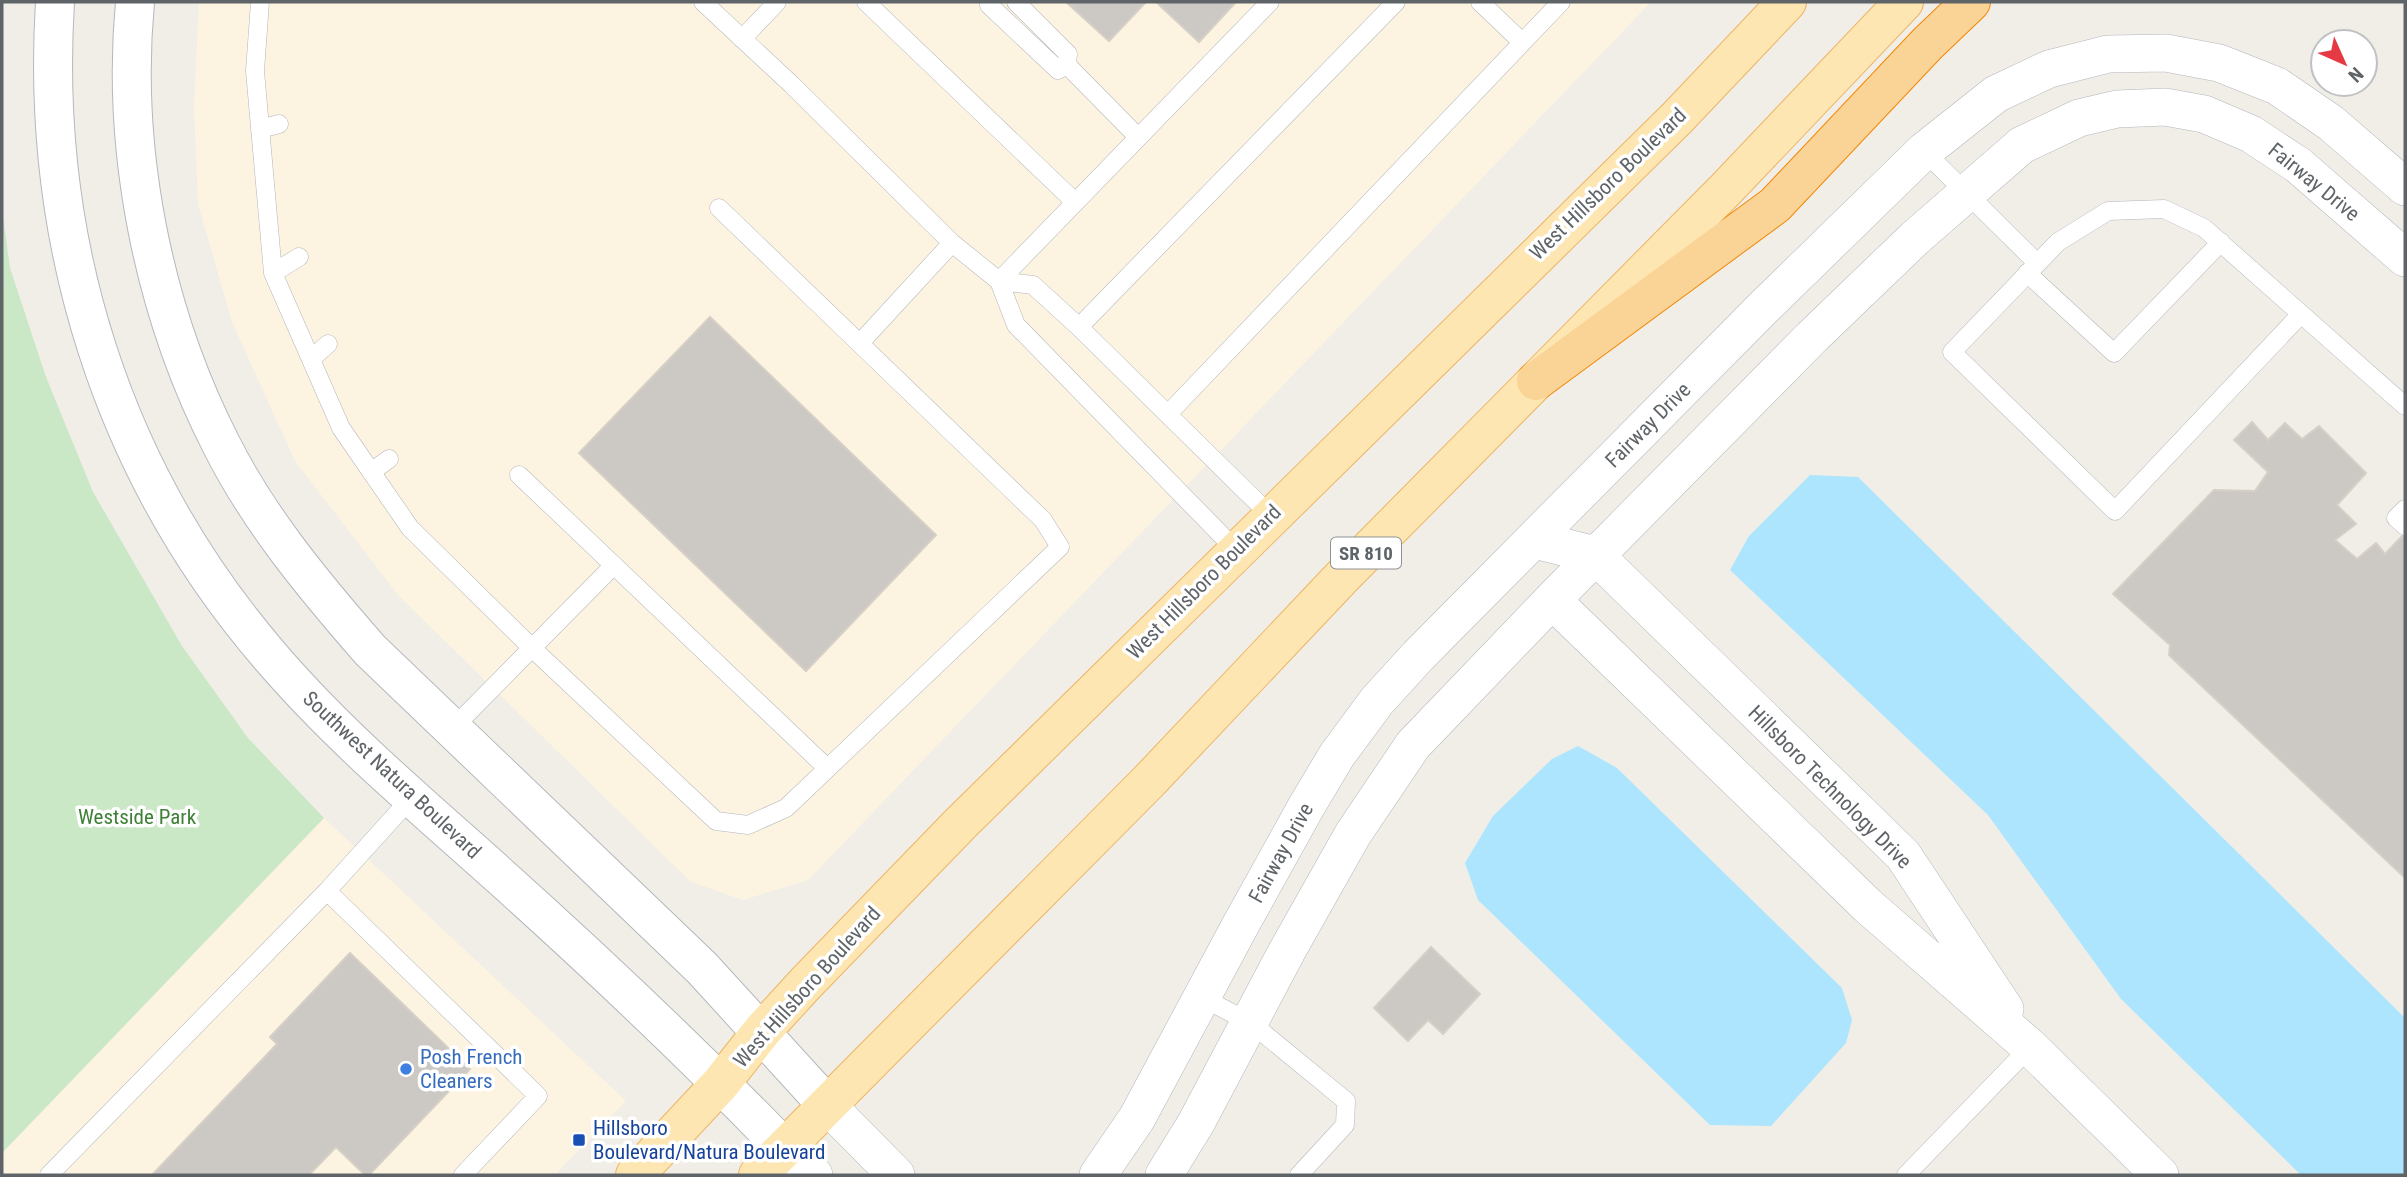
<svg xmlns="http://www.w3.org/2000/svg" width="2407" height="1177" font-family="'Roboto Condensed',sans-serif">
	<style>
		.commercial { fill: #fdf3e1 }
		.green { fill: #cae7c6 }
		.water { fill: #ace5fd }
		.building { fill: #ccc9c5; stroke: #d6cfc6; stroke-width: 2 }
		.lines { fill: none; stroke-linecap: round; stroke-linejoin: round }
		.lane-casing { stroke: #b3b6ba; stroke-width: 19 }
		.street-casing { stroke: #b3b6ba; stroke-width: 38 }
		.secondary-casing { stroke: #b4b8bc; stroke-width: 40 }
		.primary-casing { stroke: #eeb464; stroke-width: 40 }
		.highway-casing { stroke: #f28807; stroke-width: 40 }
		.lane { stroke: #fff; stroke-width: 18 }
		.street { stroke: #fff; stroke-width: 37 }
		.secondary { stroke: #fff; stroke-width: 38 }
		.primary { stroke: #fde6b1; stroke-width: 38 }
		.highway { stroke: #fad396; stroke-width: 38 }
		.shop-dot { fill: #3f7fe0; stroke: #fff; stroke-width: 2.5 }
		.transit-dot { fill: #1a4fb4; stroke: #fff; stroke-width: 2.5 }
		.labels { text-anchor: middle; stroke-width: 7; stroke-linejoin: round; paint-order: stroke }
		.shield { fill: #fff; stroke: #8f9295; stroke-width: 2 }
		.shield-label { font-size: 19px; font-weight: bold; fill: #5f6468 }
		.street-label { font-size: 21px; fill: #5f6468; stroke: #fff }
		.park-label { font-size: 21px; fill: #3d8036; stroke: #fff }
		.shop-label { font-size: 21px; fill: #366cbe; stroke: #fff; text-anchor: start }
		.transit-label { font-size: 21px; fill: #164399; stroke: #fff; text-anchor: start }
	</style>
	<rect width="100%" height="100%" fill="#f1eee8"/>
	<path class="commercial" d="M199,2h1452l-843,878 -65,20 -52,-18 -293,-287 -103,-134 -63,-139 -34,-118 -4,-98z
		M324,818l302,283 -71,74h-553v-22z"/>
	<path class="green" d="M2,209l8,59 36,109 47,115 89,154 66,92 76,80 -322,335z"/>
	<path class="water" d="M1810,475l48,2 547,541v157h-104l-180,-176 -133,-184 -258,-245 19,-34z
		M1578,746l39,22 225,220 10,32 -6,23 -75,83 -61,-1 -232,-225 -13,-37 28,-47 59,-57z"/>
	<path class="building" d="M1066,2h80l-37,39z
		M1156,2h80l-37,40z
		M710,317l226,218 -130,136 -227,-218z
		M2252,422l16,18 17,-17 17,16 17,-13 47,47 -29,32 19,19 -21,16 22,19 19,-16 9,11 20,-21v345l-236,-223 1,-10 -57,-51 101,-104 41,1 13,-19 -34,-32z
		M1431,947l49,47 -37,40 -15,-14 -20,21 -34,-33z
		M350,953l120,116 -101,106h-4l-29,-28 -27,28h-157l125,-131 -7,-7z"/>
	<g class="lines">
		<g class="lane-casing">
			<path id="lane" d="M260,2l-5,69 18,202 68,155 69,100 123,121 183,172 32,4 38,-17 274,-261 -17,-27 -324,-312
				M703,2l89,83 160,158 47,38 17,44 220,225
				M866,2l209,200
				M990,2l-1,3 69,65 9,-5 1,-11 -52,-52
				M1480,2l42,40
				M742,39l35,-37
				M1067,65l71,72
				M260,129l19,-5
				M1924,151l113,112
				M273,273l26,-16
				M2027,273l87,80 107,-111
				M999,281l271,-279
				M999,281l34,4 46,42 192,189
				M2301,314l-186,197 -163,-159 106,-110 50,-31 56,-2 40,19 201,178
				M1079,327l317,-325
				M860,343l92,-100
				M311,359l17,-15
				M1168,414l393,-412
				M371,472l18,-13
				M519,475l308,293
				M2405,509l-9,9 9,8
				M452,729l162,-164
				M327,891l85,-94
				M1203,998l48,25 95,78 -1,24 -46,50
				M49,1175l278,-284 211,205 -75,79
				M1906,1175l124,-128"/>
		</g>
		<g class="street-casing">
			<path id="street" d="M1535,540l60,15 308,300 102,154
				M1552,600l316,306 162,141 130,128
				M827,1105l69,70
				M784,1148l30,27
				M1098,1175l39,-57 103,-192 66,-119 31,-52 40,-54 41,-45 346,-349 160,-156 72,-57 53,-25 59,-15 58,-1 53,10 58,23 54,37 74,64
				M1164,1175l32,-52 91,-172 66,-117 60,-89 139,-145 260,-263 103,-99 107,-93 57,-27 38,-9 48,-2 39,7 47,20 47,31 107,93"/>
		</g>
		<g class="secondary-casing">
			<path id="secondary" d="M55,2c-15,240 57,470 214,653 70,82 152,150 232,222 97,87 192,177 283,271
				M135,2c-14,148 18,309 86,442 38,76 94,143 149,206l332,318 125,137"/>
		</g>
		<g class="primary-casing">
			<path id="primary" d="M635,1175l86,-92 41,-52 44,-48 154,-159 717,-706 110,-116
				M758,1175l392,-395 192,-203 384,-388 178,-187"/>
		</g>
		<g class="highway-casing">
			<path id="highway" d="M1536,381l239,-176 153,-162 43,-41"/>
		</g>
		<use href="#lane" class="lane"/>
		<use href="#street" class="street"/>
		<use href="#secondary" class="secondary"/>
		<use href="#primary" class="primary"/>
		<use href="#highway" class="highway"/>
	</g>
	<circle class="shop-dot" cx="406" cy="1069" r="7"/>
	<rect class="transit-dot" x="572" y="1133" width="14" height="14" rx="3.5"/>
	<g class="labels">
		<rect class="shield" x="1331" y="537.5" width="70" height="31" rx="5"/>
		<g class="shield-label">
			<text x="1366" y="560">SR 810</text>
		</g>
		<g class="street-label">
			<text transform="translate(2314 182) rotate(39)" y="7">Fairway Drive</text>
			<text transform="translate(1608 184) rotate(-44)" y="7">West Hillsboro Boulevard</text>
			<text transform="translate(1648 425) rotate(-45)" y="7">Fairway Drive</text>
			<text transform="translate(1204 582) rotate(-45)" y="7">West Hillsboro Boulevard</text>
			<text transform="translate(392 775) rotate(43)" y="7">Southwest Natura Boulevard</text>
			<text transform="translate(1830 787) rotate(45)" y="7">Hillsboro Technology Drive</text>
			<text transform="translate(1281 853) rotate(-61)" y="7">Fairway Drive</text>
			<text transform="translate(807 987) rotate(-48)" y="7">West Hillsboro Boulevard</text>
		</g>
		<g class="park-label">
			<text x="137" y="824">Westside Park</text>
		</g>
		<g class="shop-label">
			<text x="420" y="1064">Posh French<tspan x="420" dy="24">Cleaners</tspan></text>
		</g>
		<g class="transit-label">
			<text x="593" y="1135">Hillsboro<tspan x="593" dy="24">Boulevard/Natura Boulevard</tspan></text>
		</g>
	</g>
	<rect width="2407" height="1177" fill="none" stroke="#5f6468" stroke-width="7"/>
	<g transform="translate(2344 63) rotate(135)"><circle r="33" fill="#ffffff" stroke="#bfc1c3" stroke-width="2"/>
	<path d="M0-5L12 26L0 18L-12 26Z" fill="#e53a44"/>
	<text y="-10" font-size="19" font-weight="bold" text-anchor="middle" fill="#5f6468">N</text>
	</g>
</svg>
